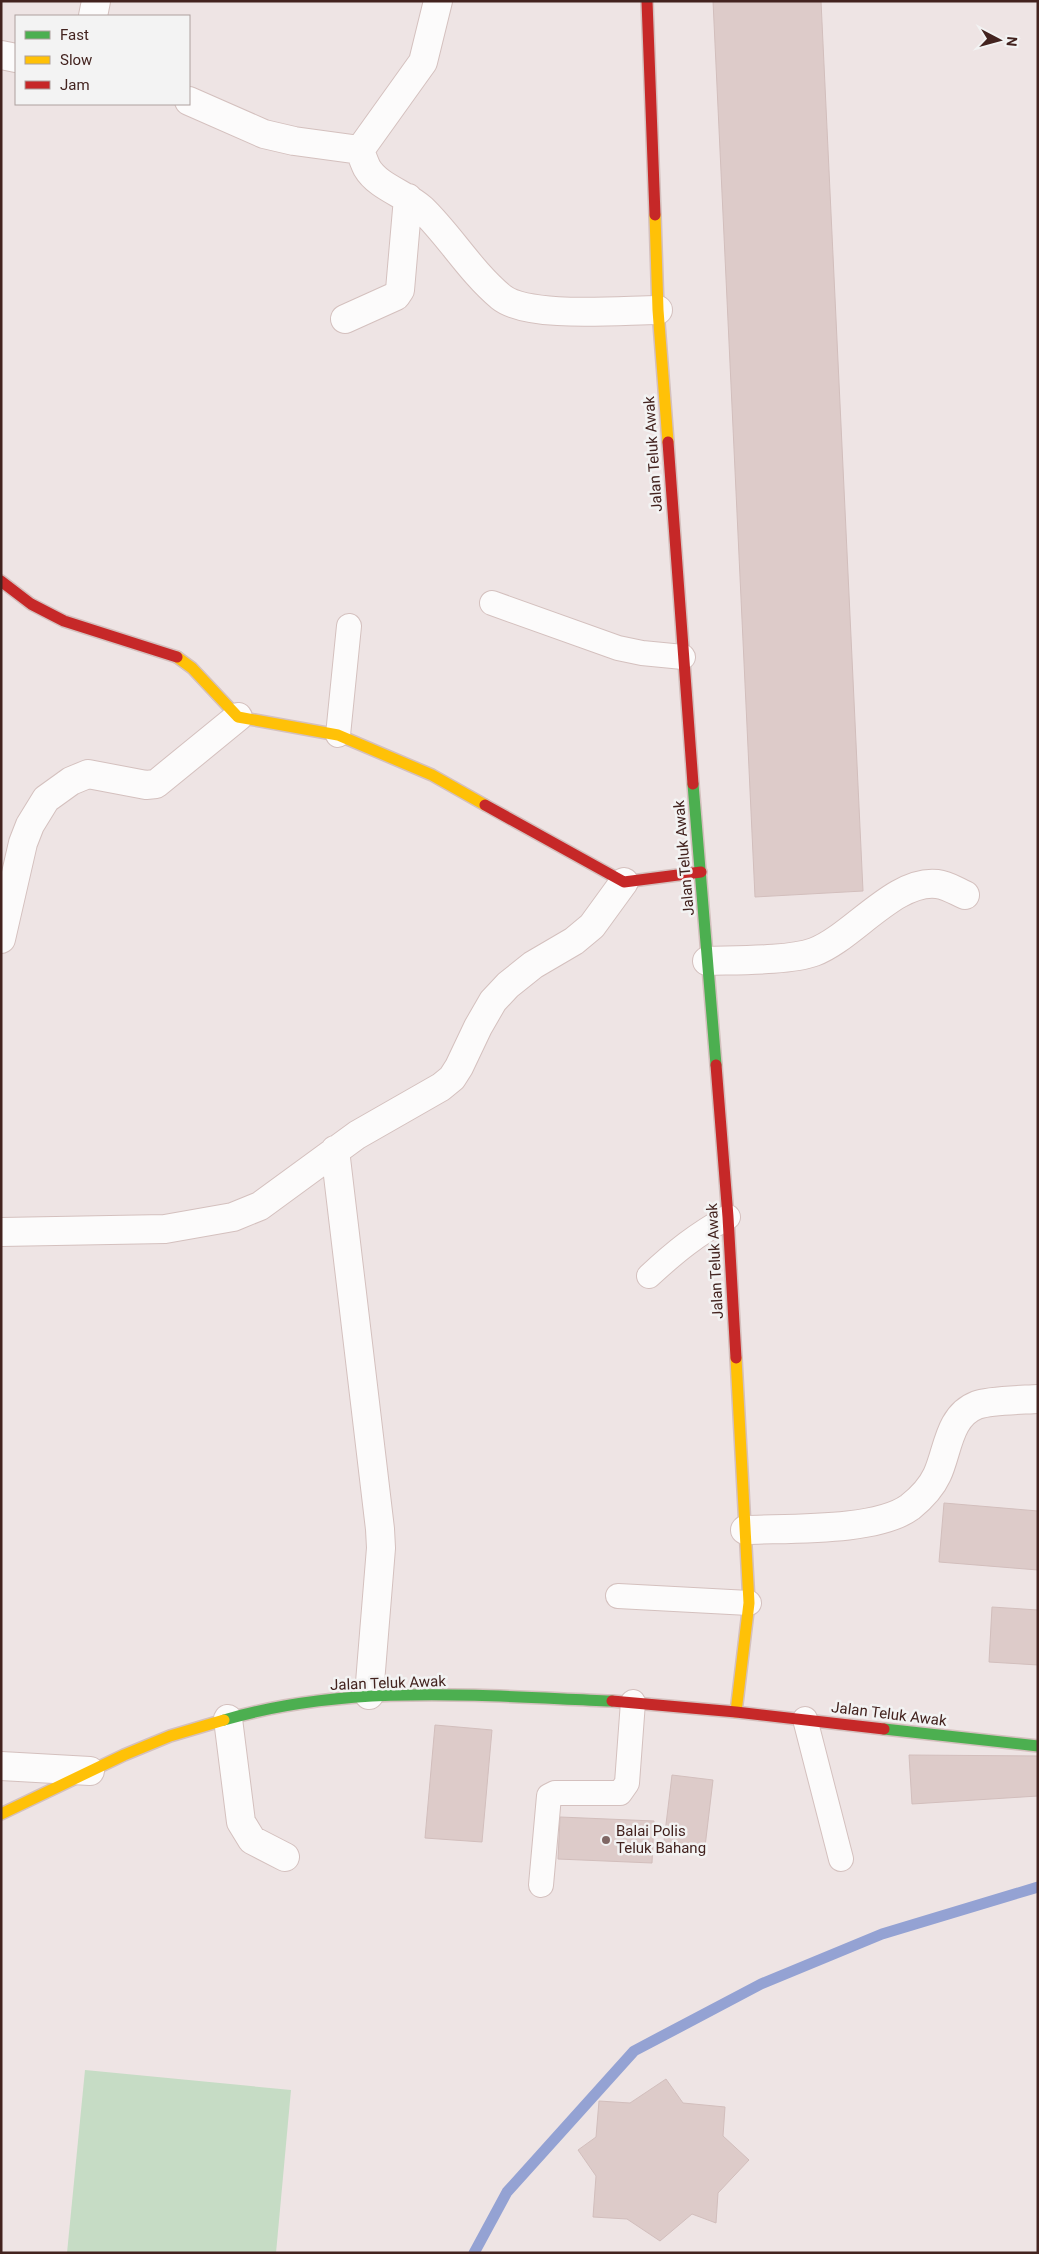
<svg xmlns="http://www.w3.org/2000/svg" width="1039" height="2254" font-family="Roboto,sans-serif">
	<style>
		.green { fill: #c6dcc5 }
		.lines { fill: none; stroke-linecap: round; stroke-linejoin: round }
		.stream { stroke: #94a2d3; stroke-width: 11 }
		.building { fill: #ddcbc9; stroke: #d2bebc }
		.lane-casing { stroke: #d4c0be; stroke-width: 26 }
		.street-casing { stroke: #d4c0be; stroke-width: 30 }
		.fast-casing { stroke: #d4c0be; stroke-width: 14 }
		.slow-casing { stroke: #d4c0be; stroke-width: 14 }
		.jam-casing { stroke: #d4c0be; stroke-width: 14 }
		.lane { stroke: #fcfbfb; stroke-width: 24 }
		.street { stroke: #fcfbfb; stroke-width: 28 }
		.fast { stroke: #4caf50; stroke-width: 11 }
		.slow { stroke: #ffc107; stroke-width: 11 }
		.jam { stroke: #c62828; stroke-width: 11 }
		.poi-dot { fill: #7f6764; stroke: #f3f3f3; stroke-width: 2 }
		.labels { text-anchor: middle; stroke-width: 5; stroke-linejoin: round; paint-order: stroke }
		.street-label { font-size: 15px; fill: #43231f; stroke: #f3f3f3 }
		.poi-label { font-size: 15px; fill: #43231f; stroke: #f3f3f3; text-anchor: start }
	</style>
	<rect width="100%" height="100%" fill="#eee4e4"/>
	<path class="green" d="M85,2070l206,20 -15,163h-209z"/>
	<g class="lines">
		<path class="stream" d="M474,2253l33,-61 127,-141 127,-67 121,-50 156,-47"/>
	</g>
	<path class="building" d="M713,1h108l42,890 -108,6z
		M944,1503l94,8v59l-99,-8z
		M992,1607l46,3v55l-49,-3z
		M435,1725l57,5 -10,112 -57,-4z
		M909,1755l129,1v40l-126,8z
		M672,1775l41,5 -9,75 -41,-6z
		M560,1817l94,4 -2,42 -94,-4z
		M666,2079l17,24 42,4 -2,29 26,24 -31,33 -2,30 -24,-9 -32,27 -33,-22 -34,-2 3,-41 -18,-26 18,-13 3,-36 31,2z"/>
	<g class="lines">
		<g class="lane-casing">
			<path id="lane" d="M492,603l126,45 24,5 41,4
				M338,735l11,-109
				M649,1276c27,-25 47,-41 79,-59
				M618,1596l131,7
				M805,1719l36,140
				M541,1885l8,-89 6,-3h65l7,-10 6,-81"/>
		</g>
		<g class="street-casing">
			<path id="street" d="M93,16l3,-15
				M1,55l15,3
				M189,101l75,33 30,7 66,9c2,6 4,12 7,18 11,19 39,26 55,41 28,27 48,62 79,88 27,22 121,13 157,13
				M360,150l63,-88 15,-61
				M345,319l51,-23 4,-6 8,-92
				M1,939l22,-96 7,-18 16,-26 25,-18 17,-7 58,11 10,-1 82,-67
				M707,961c29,-1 82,0 107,-9 38,-14 81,-73 123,-68 10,1 19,7 28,11
				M335,1150l45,379 1,19 -12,147
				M1,1232l164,-3 68,-12 27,-11 97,-71 84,-48 11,-9 7,-11 19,-40 15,-26 15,-16 25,-20 41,-24 18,-15 32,-44
				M745,1530c42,-2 131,2 165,-23 10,-8 21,-19 27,-32 11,-23 11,-59 40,-70 13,-5 45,-5 61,-6
				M228,1719l13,103 11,18 33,17
				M1,1766l89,5"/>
		</g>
		<g class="fast-casing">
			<path id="fast" d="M693,784l23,281
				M224,1720c127,-37 259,-24 388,-19
				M884,1729l154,17"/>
		</g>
		<g class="slow-casing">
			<path id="slow" d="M655,215l3,95 10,132
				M177,657l15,11 46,49 100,18 94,40 53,30
				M736,1358l13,245 -13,109
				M1,1814l123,-59 46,-19 54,-16"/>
		</g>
		<g class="jam-casing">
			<path id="jam" d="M647,1l8,214
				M668,442l25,342
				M1,581l30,23 33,17 113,36
				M485,805l139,77 77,-10
				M716,1065l12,152 8,141
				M612,1701l124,11 148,17"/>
		</g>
		<use href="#lane" class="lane"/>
		<use href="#street" class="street"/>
		<use href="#fast" class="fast"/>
		<use href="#slow" class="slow"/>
		<use href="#jam" class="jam"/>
	</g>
	<circle class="poi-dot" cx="606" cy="1840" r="5"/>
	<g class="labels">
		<g class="street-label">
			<text transform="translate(653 454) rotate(-94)" y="5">Jalan Teluk Awak</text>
			<text transform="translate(684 858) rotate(-95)" y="5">Jalan Teluk Awak</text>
			<text transform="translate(715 1261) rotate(-93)" y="5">Jalan Teluk Awak</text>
			<text transform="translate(388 1683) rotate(-2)" y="5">Jalan Teluk Awak</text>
			<text transform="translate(889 1714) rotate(7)" y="5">Jalan Teluk Awak</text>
		</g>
		<g class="poi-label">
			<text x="616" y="1836">Balai Polis<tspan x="616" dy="17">Teluk Bahang</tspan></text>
		</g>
	</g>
	<rect width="1039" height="2254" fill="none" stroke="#43231f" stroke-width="5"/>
	<rect x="15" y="15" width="175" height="90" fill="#f3f3f3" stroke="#ada09e"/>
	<rect x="25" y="31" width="25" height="8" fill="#4caf50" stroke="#ada09e"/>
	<text x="60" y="40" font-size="15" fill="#43231f">Fast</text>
	<rect x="25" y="56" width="25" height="8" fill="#ffc107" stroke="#ada09e"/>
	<text x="60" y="65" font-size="15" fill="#43231f">Slow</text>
	<rect x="25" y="81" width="25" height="8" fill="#c62828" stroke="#ada09e"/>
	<text x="60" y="90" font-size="15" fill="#43231f">Jam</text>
	<g transform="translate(999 40) rotate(96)" stroke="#f3f3f3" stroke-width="4" paint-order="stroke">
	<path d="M0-4L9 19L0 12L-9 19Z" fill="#43231f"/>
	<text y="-8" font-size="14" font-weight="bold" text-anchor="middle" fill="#43231f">N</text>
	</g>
</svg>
